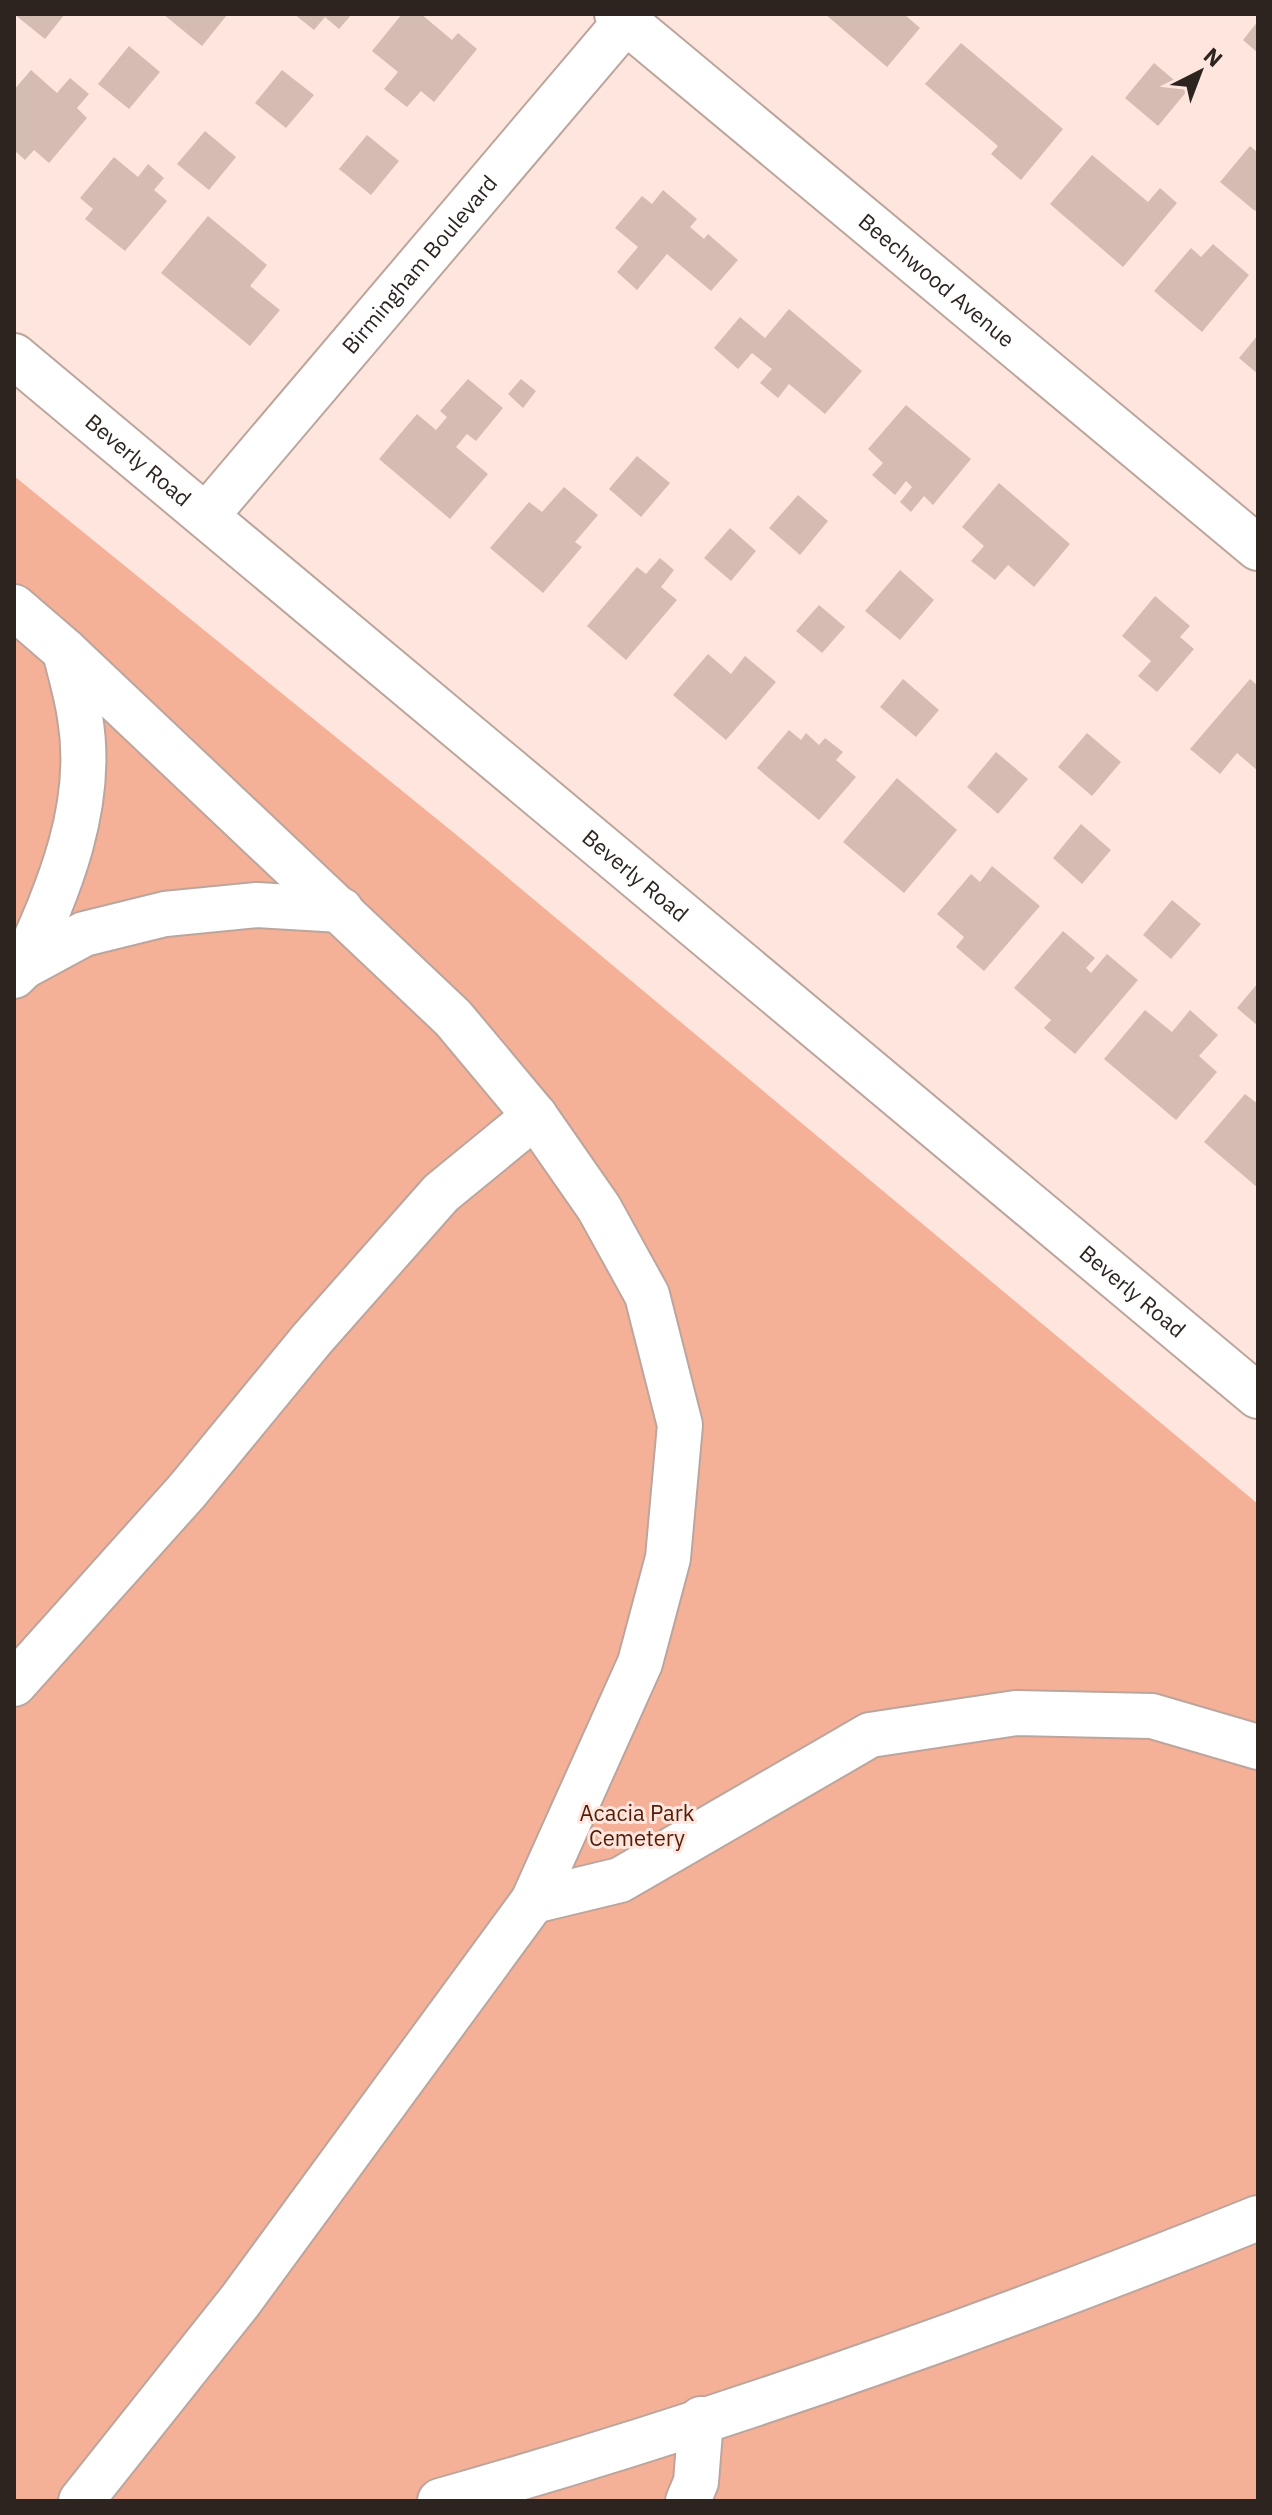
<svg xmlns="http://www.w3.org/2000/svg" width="1272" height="2515" font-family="'IBM Plex Sans',sans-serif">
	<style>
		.green { fill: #f5b098 }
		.building { fill: #d4bcb3 }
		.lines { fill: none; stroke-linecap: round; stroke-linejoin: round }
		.minor-casing { stroke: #bca59c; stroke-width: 48 }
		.minor { stroke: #fff; stroke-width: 44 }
		.labels { text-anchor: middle; stroke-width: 6; stroke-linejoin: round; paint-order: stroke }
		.street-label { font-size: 22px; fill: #2d2420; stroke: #fee5dd }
		.park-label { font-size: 22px; fill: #521c06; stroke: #fee5dd }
	</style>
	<rect width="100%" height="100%" fill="#fee5dd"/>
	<path class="green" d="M14,476l445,361 799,667v997h-1244z"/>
	<path class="building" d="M14,14h51l-20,25z
		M163,14h63l1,1 -25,31z
		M294,14h58l-13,15 -14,-12 -11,13z
		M402,14h19l31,26 6,-7 19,16 -43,53 -13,-11 -14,16 -23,-18 14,-17 -26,-21z
		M825,14h79l16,14 -33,39z
		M1258,21v32l-15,-13z
		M961,43l102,86 -42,51 -30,-26 7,-8 -73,-62z
		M129,46l31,26 -31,37 -31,-25z
		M1154,63l33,28 -29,35 -33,-28z
		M31,70l26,23 13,-15 19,16 -12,14 10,10 -38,45 -15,-13 -9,10 -11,-10v-60z
		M282,70l32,25 -28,33 -31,-25z
		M205,131l31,26 -27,33 -32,-26z
		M367,135l32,26 -28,34 -32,-26z
		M1250,146l8,7v54l-3,4 -35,-29z
		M1092,155l56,47 12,-14 17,15 -54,64 -73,-63z
		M114,157l24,20 10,-13 16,14 -10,12 13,11 -42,50 -40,-32 8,-10 -13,-11z
		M663,190l34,29 -7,8 14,12 4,-5 30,26 -27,31 -44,-37 -30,36 -20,-18 21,-25 -23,-19 27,-32 10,8z
		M208,216l59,49 -17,21 30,24 -30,36 -89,-73z
		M1213,244l36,31 -47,57 -48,-41 37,-43 10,9z
		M789,309l73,62 -37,43 -36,-30 -11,14 -18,-15 12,-14 -20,-16 -14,16 -24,-21 26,-31 25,21z
		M1258,335v39l-19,-16z
		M468,379l35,29 -27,33 -9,-7 -11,13 32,27 -38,45 -71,-60 38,-45 19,16 11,-13 -7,-6z
		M521,379l15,12 -13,17 -15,-14z
		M906,405l65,54 -38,46 -9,-9 -13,16 -11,-10 12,-15 -6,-6 -11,14 -23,-20 11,-12 -15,-14z
		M637,456l33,27 -29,34 -32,-28z
		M999,483l71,61 -36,43 -26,-22 -13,15 -24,-19 13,-15 -22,-19z
		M564,487l34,28 -23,27 7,5 -39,46 -53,-45 39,-46 13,10z
		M798,495l30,26 -28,34 -31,-27z
		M730,528l26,23 -25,30 -27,-23z
		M660,558l14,12 -13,17 16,13 -51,60 -39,-34 50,-59 9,7z
		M900,570l34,30 -34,40 -35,-29z
		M1155,596l35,30 -10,11 14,12 -37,43 -19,-16 13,-15 -29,-25z
		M819,605l26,22 -23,26 -26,-22z
		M708,654l23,20 14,-18 31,26 -50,58 -53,-45z
		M903,679l36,31 -23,27 -36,-30z
		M1250,679l8,7v85l-21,-18 -17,21 -30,-25z
		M789,730l12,10 5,-7 13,12 6,-7 18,14 -7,8 20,17 -37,43 -62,-52z
		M1087,733l34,29 -29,34 -34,-29z
		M996,752l32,27 -30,35 -31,-27z
		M897,778l60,52 -53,63 -61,-51z
		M1081,824l30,26 -29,34 -29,-26z
		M992,866l48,40 -56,65 -28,-24 8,-10 -27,-23 34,-40 9,8z
		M1172,900l29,24 -30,35 -28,-24z
		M1063,931l32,27 -9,10 5,5 16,-19 31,26 -63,74 -31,-26 7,-8 -37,-32z
		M1258,983v43l-21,-18z
		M1145,1010l27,22 18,-22 28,25 -19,21 18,16 -41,48 -72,-61z
		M1245,1094l13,10v84l-54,-46z"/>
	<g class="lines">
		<g class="minor-casing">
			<g id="minor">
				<path id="s1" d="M617,14l641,534"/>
				<path id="s2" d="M14,356l1244,1040"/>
				<path id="s3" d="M206,516l426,-502"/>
				<path d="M14,607l51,44 388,367 82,98 64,92 48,87 33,130 -12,133 -28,105 -107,238 -293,400 -159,200"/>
				<path d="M23,967l61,-33 81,-20 92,-9 84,5"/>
				<path d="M14,976l9,-9c36,-78 72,-162 57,-250 -3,-22 -10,-44 -15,-66"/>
				<path d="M14,1684l173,-193 125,-152 129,-146 94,-77"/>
				<path d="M533,1901l87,-21 250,-145 146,-22 136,3 106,31"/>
				<path d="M440,2501c276,-78 552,-176 818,-283"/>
				<path d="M688,2501l8,-19 5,-63"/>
			</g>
		</g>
		<use href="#minor" class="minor"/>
	</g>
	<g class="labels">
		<g class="street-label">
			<text dy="8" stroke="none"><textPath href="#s3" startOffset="330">Birmingham Boulevard</textPath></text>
			<text dy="8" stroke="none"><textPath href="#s1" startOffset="416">Beechwood Avenue</textPath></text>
			<text dy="8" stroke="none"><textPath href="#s2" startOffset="162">Beverly Road</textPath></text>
			<text dy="8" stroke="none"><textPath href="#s2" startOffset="810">Beverly Road</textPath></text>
			<text dy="8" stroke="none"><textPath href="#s2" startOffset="1458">Beverly Road</textPath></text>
		</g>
		<g class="park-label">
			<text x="637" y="1821">Acacia Park<tspan x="637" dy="25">Cemetery</tspan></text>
		</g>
	</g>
	<rect width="1272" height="2515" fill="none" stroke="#2d2420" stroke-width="32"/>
	<g transform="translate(1200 72) rotate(42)" stroke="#fee5dd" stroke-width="6" paint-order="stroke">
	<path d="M0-6L14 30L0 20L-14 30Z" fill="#2d2420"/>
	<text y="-12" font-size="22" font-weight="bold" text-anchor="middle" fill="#2d2420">N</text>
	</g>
</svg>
